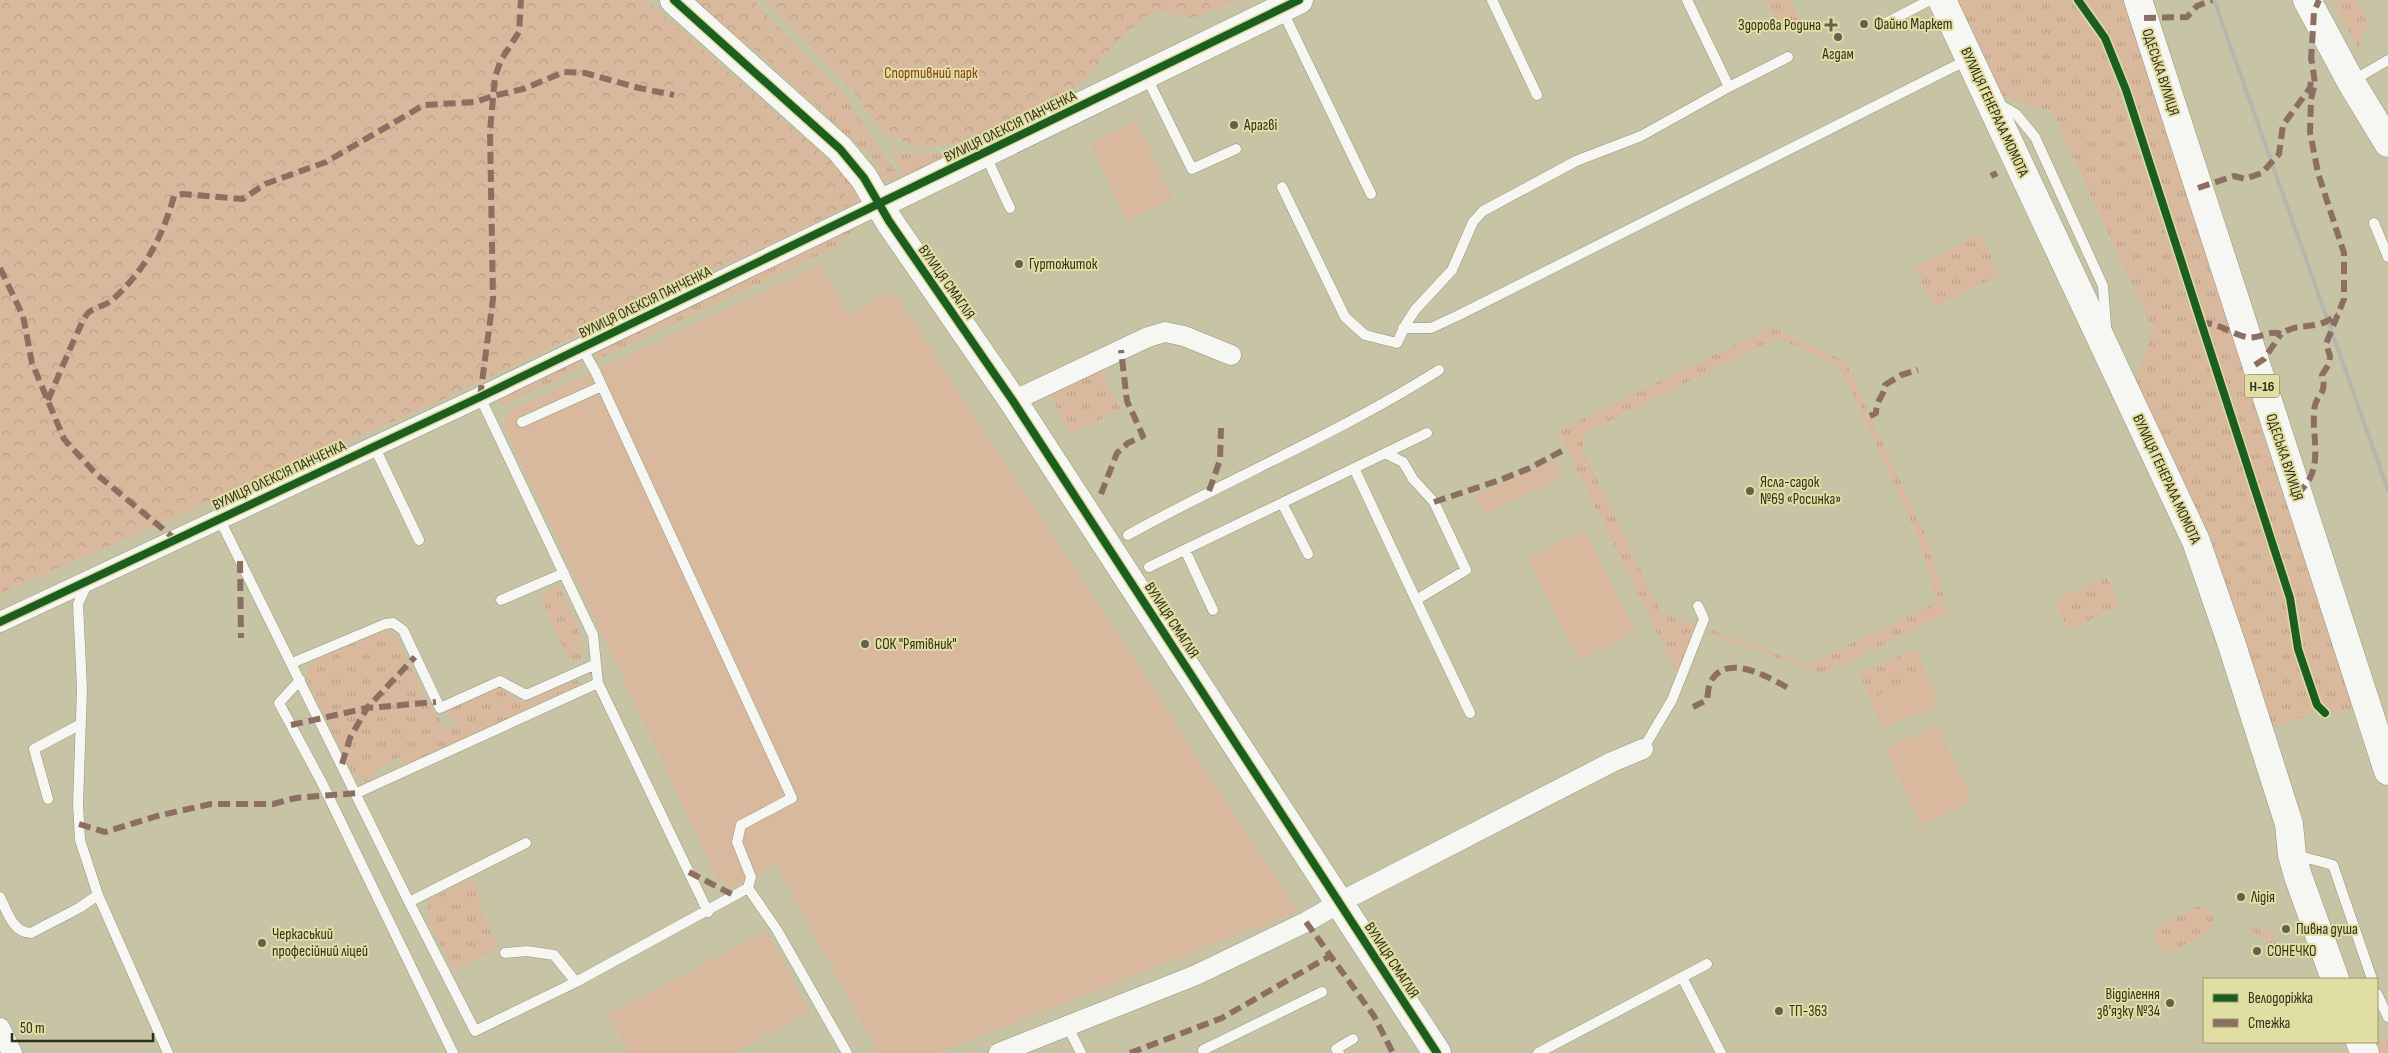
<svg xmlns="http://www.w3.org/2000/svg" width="2388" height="1053" font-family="'Sofia Sans Condensed',sans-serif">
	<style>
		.grass { fill: url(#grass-tufts); fill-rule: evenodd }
		.forest { fill: url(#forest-crowns) }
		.garden { fill: #d9b99d }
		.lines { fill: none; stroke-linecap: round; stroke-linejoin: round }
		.lane-casing { stroke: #96947b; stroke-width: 11 }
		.street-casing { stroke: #96947b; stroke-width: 21 }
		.secondary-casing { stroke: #96947b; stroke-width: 29 }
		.primary-casing { stroke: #96947b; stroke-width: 29 }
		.lane { stroke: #f6f6f2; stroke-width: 10 }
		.street { stroke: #f6f6f2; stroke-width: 20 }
		.secondary { stroke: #f6f6f2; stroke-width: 28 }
		.primary { stroke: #f6f6f2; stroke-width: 28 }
		.rail { stroke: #b6b6ae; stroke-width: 4 }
		.quiet { stroke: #8d6e63; stroke-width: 6; stroke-dasharray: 12 6; stroke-linecap: butt }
		.cycleway-casing { stroke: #e1dea3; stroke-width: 11 }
		.cycleway { stroke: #1b5e20; stroke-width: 8 }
		.poi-dot { fill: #646249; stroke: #e1dea3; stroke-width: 2 }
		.labels { text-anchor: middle; stroke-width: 4; stroke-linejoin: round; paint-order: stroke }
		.shield { fill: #e1dea3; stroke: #656341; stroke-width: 1 }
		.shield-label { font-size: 14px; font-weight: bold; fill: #302e17 }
		.poi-label { font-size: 15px; fill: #302e17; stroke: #e1dea3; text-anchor: start }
		.street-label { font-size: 15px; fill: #302e17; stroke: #e1dea3 }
		.park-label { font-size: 15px; fill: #863b11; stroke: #e1dea3 }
	</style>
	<defs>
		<pattern id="grass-tufts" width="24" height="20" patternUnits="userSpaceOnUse" patternTransform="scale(1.25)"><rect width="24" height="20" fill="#d9b99d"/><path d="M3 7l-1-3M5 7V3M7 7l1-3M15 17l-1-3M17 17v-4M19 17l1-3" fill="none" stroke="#bb9f86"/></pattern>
		<pattern id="forest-crowns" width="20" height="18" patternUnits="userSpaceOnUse" patternTransform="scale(1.25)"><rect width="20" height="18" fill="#d9b99d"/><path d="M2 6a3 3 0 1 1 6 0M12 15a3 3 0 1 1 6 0" fill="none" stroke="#bb9f86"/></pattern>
	</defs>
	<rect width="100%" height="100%" fill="#c6c4a5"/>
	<path class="grass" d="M1767,0h24l9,23 -20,9z
		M1951,0h120l22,26 13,26 181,550 6,42 21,63 -4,7 -42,16 -135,-346 20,-54 -101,-218 -56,-18z
		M2084,0h39l232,708 -24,7 -2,-6 -7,-5 -20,-60 1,-8 -9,-43 -175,-532 -11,-28z
		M2332,0h24l13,22 -7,11 -3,18z
		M760,55l75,55 -5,-29 13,13 55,81 1,6h-16l-13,-30 -20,-10 -35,-37z
		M889,148l18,6 38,-1 10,5 -49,21z
		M831,161l7,3 24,37 -18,7 1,-28z
		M849,226h9l-24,22 -237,112v-9z
		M1980,234l20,41 -66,33 -20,-41z
		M1771,327l74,34 82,178 21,74 -124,61 -124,-44 -20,50 -122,-249zM1776,338l57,24 13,18 71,154 20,68 -128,62 -147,-51 -80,-165 3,-15z
		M575,360l9,7 -85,40 3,-11z
		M1101,369l20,41 -52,24 -19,-41z
		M2107,577l13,29 -52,24 -14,-30z
		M558,584c9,19 32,60 21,79l-11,-5 -27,-58v-6z
		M389,629l9,10 32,69 7,6 8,17 10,-5 -8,-17 49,-21 7,2 18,12 56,-22 3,4 -175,82 -5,-9c-13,6 -27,9 -30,25 -8,0 -13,-4 -18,-10l-46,-94 3,-12 6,-6z
		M1917,649l10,27 -57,23 -11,-27z
		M472,878l11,25 -4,3 21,42 -47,22 -24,-47 -1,-22z
		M2196,906l10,2 8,11 -3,12 -38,20 -12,1c-7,-7 -9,-16 -5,-24z
		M2256,925l16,7 6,17 -10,-5 -18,-15v-3z
		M2377,1035l11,5v13h-14l-4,-11h7z"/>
	<path class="forest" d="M0,0h647l184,161 14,19 -1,28 -409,195 -435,191z
		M693,0h60l77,81 5,30 -121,-92z
		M766,0h473l-46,18 -40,-8 -33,29 -41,45 -67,36 -60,25 -35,2 -33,-14 -36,-48z"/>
	<path class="garden" d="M1137,121l36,78 -47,22 -36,-78z
		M822,264l26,50 41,-22 9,6 400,613 -360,142h-60l-102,-189 -45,23 -12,-5 -216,-458 8,-14z
		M1555,460l8,17 -79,37 -8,-18z
		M1584,529l52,103 -57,28 -52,-102z
		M1927,676l12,30 -58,22 -11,-29z
		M1938,725l34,77 -52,23 -34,-77z
		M767,931l43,81 -78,41h-103l-21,-39z"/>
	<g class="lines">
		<g class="lane-casing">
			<path id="lane" d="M1492,0l45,95
				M1282,10l89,184
				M1886,23l44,-23
				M1146,76l46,93 44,-20
				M2352,81l36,-21
				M1729,87l59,-30
				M1997,103l19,11 19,23 68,149 3,40
				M985,154l25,54
				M1282,187l63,130 20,18 32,8 9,-19 9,-14 37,-40 21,-48 10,-11 93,-50 65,-25 88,-49 -42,-87
				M2374,223l14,34
				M1403,328h28l28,-13 510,-256
				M480,397l113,238 5,48 110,229
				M522,422l80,-36
				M374,446l45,94
				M1385,453l18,9 10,17 21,23 32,68 -50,30 54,113
				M1354,468l62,132
				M1282,503l26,51
				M219,518l190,384 117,-59
				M1128,535c102,-57 212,-102 311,-165
				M1185,550l28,60
				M1149,567l278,-134
				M501,600l63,-27
				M292,663l93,-39 8,-1 10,7 37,78 60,-27 26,14 70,-31
				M300,680l-21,23 42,78 132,272
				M1643,749l29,-49 32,-81 -6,-13
				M357,793l241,-110
				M48,799l-14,-50 47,-25
				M2296,855l37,10 39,114
				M748,888l29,42 70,123
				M98,895l70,158
				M0,897c7,14 13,36 31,36l48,-25 19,-13 -18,-55 -2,-36 4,-115 -4,-85 10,-22
				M409,902l66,129 101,-49 172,-94 3,-11 -14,-35 4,-17 51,-27 -197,-427 -13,-23
				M505,953l22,-2 27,4 22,27
				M1682,977l39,76
				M2377,994l11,23
				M1067,1025l14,28
				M1204,1053l-1,-3 119,-58
				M1339,1053l-3,-4 17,-10
				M1538,1053l169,-89"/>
		</g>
		<g class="street-casing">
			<path id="street" d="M1013,401l135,-64 17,-5 19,4 47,19
				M0,622l480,-225 398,-192
				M0,1028l12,25
				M999,1053l197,-78 110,-53 42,-24 264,-136 31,-13"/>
		</g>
		<g class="secondary-casing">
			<path id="secondary" d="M674,0l166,149 24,29 25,43 124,180 424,652
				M1942,0l254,541 35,101 58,182 3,31 6,21 37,103
				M878,205l421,-205
				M2360,1042l5,11"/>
		</g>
		<g class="primary-casing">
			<path id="primary" d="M2138,0l250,771
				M2307,0l44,82 37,61"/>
		</g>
		<use href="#lane" class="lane"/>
		<use href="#street" class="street"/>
		<use href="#secondary" class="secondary"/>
		<use href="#primary" class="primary"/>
		<path class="rail" d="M2214,0l174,490"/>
		<path class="quiet" d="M2144,18l43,-1 10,-11 15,-6
			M2311,61l3,-49 5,-12
			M1991,176l6,-3
			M2198,188l36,-12 11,3 17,-6 17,-19 4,-29 27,-37 1,-7
			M0,268l23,48 9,47 32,76 31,34 80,66
			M2200,323c17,-1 30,10 46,14 12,3 24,-8 35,-3 15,-10 23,-6 39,-10 6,-2 12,-6 18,-9
			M2255,365l9,-6 17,-25
			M480,397l13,-98 -3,-168 5,-54 6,-17 18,-28 2,-32
			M48,400c6,-13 34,-82 40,-87 7,-6 17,-7 24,-13 32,-28 51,-64 62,-104l9,-2 60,5 22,-15 61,-22 98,-57 51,-3 18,-6 30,-7 41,-17 21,1 54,15 35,7
			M1870,416l6,-3c0,-14 9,-18 9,-28l16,-10 17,-5
			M1209,491l11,-31 1,-32
			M1101,494l16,-41 11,-10 15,-7 -16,-35 -6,-51
			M2297,494c28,-24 15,-51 17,-83 1,-18 14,-14 8,-36l7,-11 1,-8 -4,-12 18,-45v-46l-26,-80 -8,-41 1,-33 4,-16 -4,-27
			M1434,502l66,-22 30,-12 37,-20
			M240,561l1,77
			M1693,707l14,-7c1,-6 1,-17 6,-22 18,-25 60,2 79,12
			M291,725l76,-17 69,-6
			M342,764l8,-26 17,-30 48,-51
			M79,824l26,8 52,-16 54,-12h62l23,-6 61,-5
			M689,872l46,24
			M1306,922l68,94 19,37
			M1130,1053l92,-35 108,-62"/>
		<g class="cycleway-casing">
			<path id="cycleway" d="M674,0l166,149 24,29 25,43 124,180 424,652
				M2078,0l27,38 21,52 164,508 8,51 19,56 8,8
				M0,622l480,-225 819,-397"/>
		</g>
		<use href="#cycleway" class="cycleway"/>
	</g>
	<g class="poi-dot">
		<circle cx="1864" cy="24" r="5"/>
		<path d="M1828.5 17.5h5v5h5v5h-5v5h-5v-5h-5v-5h5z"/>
		<circle cx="1838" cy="37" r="5"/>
		<circle cx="1234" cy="125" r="5"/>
		<circle cx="1019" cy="264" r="5"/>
		<circle cx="1750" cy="491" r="5"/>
		<circle cx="865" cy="644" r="5"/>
		<circle cx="2241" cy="897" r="5"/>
		<circle cx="2286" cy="929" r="5"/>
		<circle cx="262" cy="943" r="5"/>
		<circle cx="2257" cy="951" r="5"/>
		<circle cx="2170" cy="1003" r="5"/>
		<circle cx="1779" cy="1011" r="5"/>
	</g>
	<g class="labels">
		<rect class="shield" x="2244.5" y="374.5" width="35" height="23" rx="4"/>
		<g class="shield-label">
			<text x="2262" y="391">Н-16</text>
		</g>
		<g class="poi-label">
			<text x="1874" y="29">Файно Маркет</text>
			<text x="1821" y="30" text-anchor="end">Здорова Родина</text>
			<text x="1838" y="59" text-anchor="middle">Агдам</text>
			<text x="1244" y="130">Арагві</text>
			<text x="1029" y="269">Гуртожиток</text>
			<text x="1760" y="487">Ясла-садок<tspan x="1760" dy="17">№69 «Росинка»</tspan></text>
			<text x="875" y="649">СОК "Рятівник"</text>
			<text x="2251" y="902">Лідія</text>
			<text x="2296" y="934">Пивна душа</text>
			<text x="272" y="939">Черкаський<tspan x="272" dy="17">професійний ліцей</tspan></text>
			<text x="2267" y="956">СОНЕЧКО</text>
			<text x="2160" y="999" text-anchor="end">Відділення<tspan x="2160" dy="17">зв'язку №34</tspan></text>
			<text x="1789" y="1016">ТП-363</text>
		</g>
		<g class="street-label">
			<text transform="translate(2161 72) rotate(72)" y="5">ОДЕСЬКА ВУЛИЦЯ</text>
			<text transform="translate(1995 112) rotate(65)" y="5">ВУЛИЦЯ ГЕНЕРАЛА МОМОТА</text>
			<text transform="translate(1010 126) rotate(-26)" y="5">ВУЛИЦЯ ОЛЕКСІЯ ПАНЧЕНКА</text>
			<text transform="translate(947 282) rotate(55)" y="5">ВУЛИЦЯ СМАГЛІЯ</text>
			<text transform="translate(645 302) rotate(-26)" y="5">ВУЛИЦЯ ОЛЕКСІЯ ПАНЧЕНКА</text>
			<text transform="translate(2285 457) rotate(72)" y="5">ОДЕСЬКА ВУЛИЦЯ</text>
			<text transform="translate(279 475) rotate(-25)" y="5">ВУЛИЦЯ ОЛЕКСІЯ ПАНЧЕНКА</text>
			<text transform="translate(2167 479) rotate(65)" y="5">ВУЛИЦЯ ГЕНЕРАЛА МОМОТА</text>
			<text transform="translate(1172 620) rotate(57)" y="5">ВУЛИЦЯ СМАГЛІЯ</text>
			<text transform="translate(1392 960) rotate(57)" y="5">ВУЛИЦЯ СМАГЛІЯ</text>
		</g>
		<g class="park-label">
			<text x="931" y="78">Спортивний парк</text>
		</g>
	</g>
	<rect x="2203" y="978" width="175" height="65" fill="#e1dea3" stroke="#9a986b"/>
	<rect x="2213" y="994" width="25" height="8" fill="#1b5e20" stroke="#9a986b"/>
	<text x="2248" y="1003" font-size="15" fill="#302e17">Велодоріжка</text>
	<rect x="2213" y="1019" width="25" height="8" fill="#8d6e63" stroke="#9a986b"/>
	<text x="2248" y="1028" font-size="15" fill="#302e17">Стежка</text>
	<path d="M12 1033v8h141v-8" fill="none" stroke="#302e17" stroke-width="2.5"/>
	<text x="20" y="1033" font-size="15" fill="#302e17" stroke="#e1dea3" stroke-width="4" paint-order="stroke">50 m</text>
</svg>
